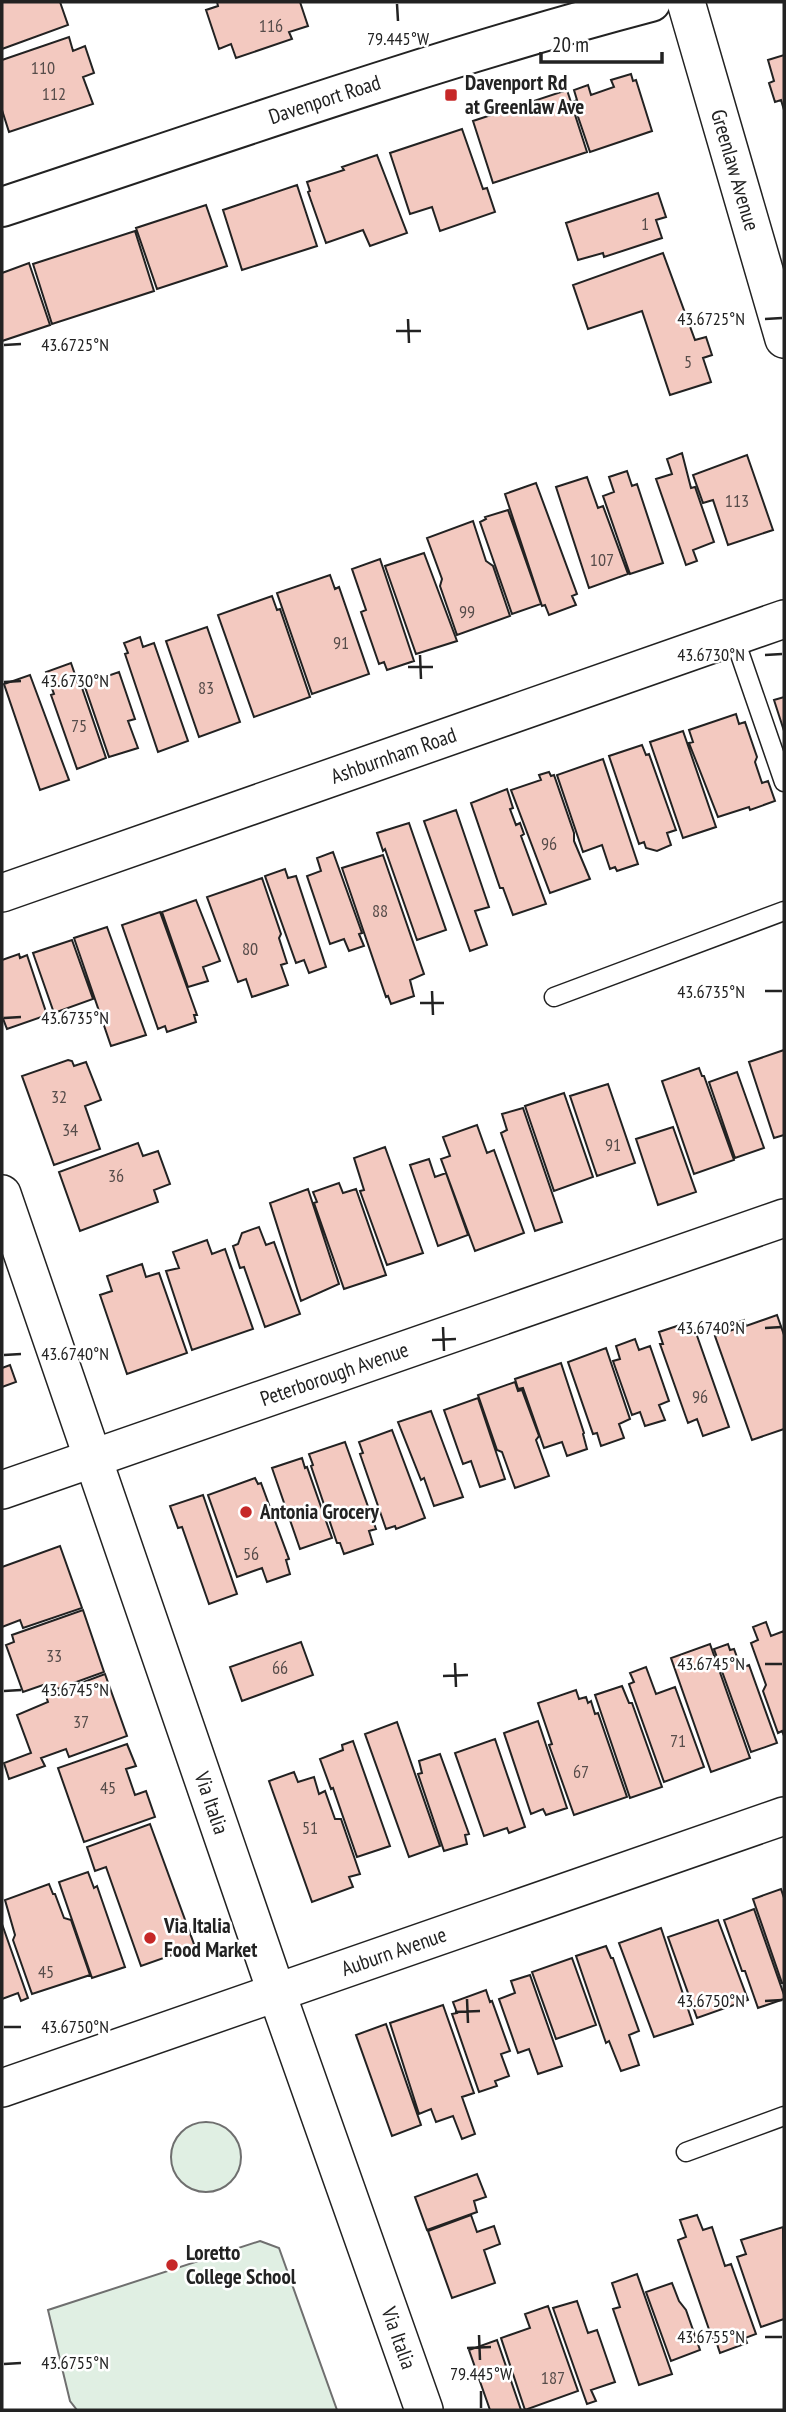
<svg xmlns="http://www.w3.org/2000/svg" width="786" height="2412" font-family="'PT Sans Narrow',sans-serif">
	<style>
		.green { fill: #e0efe3; stroke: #6f6f6f; stroke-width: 2 }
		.building { fill: #f3c9c0; stroke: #222; stroke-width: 2 }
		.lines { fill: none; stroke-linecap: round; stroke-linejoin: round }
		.lane-casing { stroke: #222; stroke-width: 21 }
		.street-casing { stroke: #222; stroke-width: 40 }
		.secondary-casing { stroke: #222; stroke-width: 42 }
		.lane { stroke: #fff; stroke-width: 18 }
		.street { stroke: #fff; stroke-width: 37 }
		.secondary { stroke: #fff; stroke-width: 38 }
		.ticks { fill: none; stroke: #222; stroke-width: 2.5 }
		.poi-dot { fill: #c62828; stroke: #fff; stroke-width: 2.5 }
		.labels { text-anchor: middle; stroke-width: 5; stroke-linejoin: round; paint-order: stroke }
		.number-label { font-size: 18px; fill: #564c4a }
		.poi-label { font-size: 21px; font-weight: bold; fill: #222; stroke: #fff; text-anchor: start }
		.street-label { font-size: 21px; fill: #222; stroke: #fff }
		.ticks-label { font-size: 18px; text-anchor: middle; fill: #222; stroke: #fff; stroke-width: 5; stroke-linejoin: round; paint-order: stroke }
	</style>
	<rect width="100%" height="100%" fill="#fff"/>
	<path class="green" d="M171 2157a35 35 0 1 1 70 0a35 35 0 1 1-70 0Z
		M260,2241l19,7 58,162h-260l-7,-9 -22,-91z"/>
	<path class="building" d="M2,2h58l8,23 -66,24z
		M217,2h83l8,24 -19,6 3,7 -56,19 -5,-14 -12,5 -13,-39 12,-4z
		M69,37l4,14 12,-5 9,27 -11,4 10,27 -84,28 -7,-22v-50z
		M784,55v55l-3,-10 -6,2 -6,-19 5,-2 -6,-21z
		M631,74l2,7 3,-1 16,51 -62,21 -17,-50 4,-2 -3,-10 14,-5 3,10 23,-8 -3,-7z
		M567,90l20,62 -94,31 -20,-62z
		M462,129l21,60 4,-1 8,24 -55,19 -8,-24 -22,7 -20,-61z
		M377,155l30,78 -37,13 -7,-16 -37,13 -18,-51 2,-1 -3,-9 37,-12 -2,-3z
		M297,185l20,61 -75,24 -19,-60z
		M658,193l8,24 -10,3 6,18 -58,19 -1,-4 -25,7 -12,-37z
		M206,205l21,61 -70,23 -21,-61z
		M135,231l19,60 -102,33 -19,-60z
		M663,253l32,87 11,-3 6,18 -9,3 8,24 -41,13 -28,-84 -54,18 -15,-44z
		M29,263l21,62 -48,16v-68z
		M682,453l9,35 4,-1 19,55 -21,8 4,11 -11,4 -30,-86 16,-5 -5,-15z
		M747,455l26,75 -45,15 -15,-45 -10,3 -10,-28z
		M627,471l5,15 5,-2 26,79 -33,11 -27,-78 11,-4 -5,-15z
		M587,477l11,31 5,-2 25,68 -39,14 -33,-101z
		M536,483l41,111 -5,2 4,9 -27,10 -4,-10 -3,1 -37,-112z
		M508,510l33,94 -29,10 -32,-92 6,-3 -1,-2z
		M473,521l13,40 7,5 17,50 -53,19 -17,-49 2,-7 -15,-41z
		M424,553l33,88 -41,13 -31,-88z
		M380,559l34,102 -27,9 -3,-8 -5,2 -18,-52 5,-2 -14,-41z
		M330,575l5,14 4,-2 30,87 -57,20 -35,-101z
		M272,596l5,14 3,-1 30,88 -56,20 -36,-102z
		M207,627l33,95 -41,15 -33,-96z
		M140,637l3,10 11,-4 34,98 -30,11 -33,-98 3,-1 -4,-10z
		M71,663l8,23 2,-1 25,73 -29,11 -26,-74 3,-1 -8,-22z
		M119,672l16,47 -7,2 10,27 -29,9 -25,-73z
		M30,675l39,105 -29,10 -36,-106z
		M784,697v34l-10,-31z
		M736,714l3,10 6,-2 12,35 -2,5 7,21 6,-2 7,20 -25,9 -1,-3 -31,10 -29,-74 4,-1 -4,-12z
		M683,731l33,96 -33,11 -33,-96z
		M642,745l4,10 3,-1 27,76 -9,3 4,12 -14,6 -11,-3 -2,-6 -5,2 -30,-88z
		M603,759l35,105 -21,7 -2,-4 -5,2 -8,-24 -19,7 -26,-77z
		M549,772l2,4 3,-1 20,58v8l16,38 -40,14 -39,-103 30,-10 -2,-5z
		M507,789l6,19 -3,1 6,16 4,-2 4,11 -3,2 25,68 -33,11 -10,-27h-3l-29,-85z
		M456,810l33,97 -14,4 12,34 -17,6 -46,-130z
		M409,823l37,107 -29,10 -32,-91 -2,2 -6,-18z
		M333,852l29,81 -3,1 5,12 -15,5 -5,-12 -14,5 -23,-68 14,-5 -4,-13z
		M383,855l41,119 -14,6 4,16 -23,8 -3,-8 -2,1 -44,-129z
		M285,869l3,9 8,-2 30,91 -17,6 -5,-13 -8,3 -31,-87z
		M262,878l19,56 -2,4 8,25 -6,2 7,20 -36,12 -6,-18 -8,3 -31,-85z
		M196,900l24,61 -17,6 5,14 -20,6 -26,-75z
		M160,912l37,103h-3l2,7 -29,10 -2,-6 -7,3 -36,-104z
		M107,927l39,108 -35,11 -37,-108z
		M72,940l21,59 -39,14 -21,-60z
		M19,954l1,4 7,-3 20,60 -40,14 -5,-13v-56z
		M784,1050v85l-10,3 -25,-76z
		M68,1060l4,1 2,5 12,-4 15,38 -16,6 15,43 -46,16 -32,-89z
		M699,1068l3,8h2l30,84 -40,14 -32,-93z
		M737,1072l27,76 -29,10 -26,-76z
		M608,1084l27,79 -38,13 -27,-80z
		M564,1093l29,84 -39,14 -29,-85z
		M523,1108l39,114 -27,9 -34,-98 6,-3 -5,-16z
		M477,1125l10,28 7,-3 30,83 -49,18 -34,-92 9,-3 -7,-19z
		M673,1127l23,65 -38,13 -22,-66z
		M138,1143l5,13 15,-5 12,33 -16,6 4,12 -78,29 -21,-59z
		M385,1147l38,106 -36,12 -27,-74 4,-1 -10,-32z
		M429,1159l6,18 11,-4 22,62 -30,11 -28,-81z
		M339,1183l4,10 13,-4 30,86 -42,14 -30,-86 3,-1 -4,-10z
		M308,1189l31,95 -38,17 -31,-98z
		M259,1227l7,18 8,-3 26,72 -35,13 -21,-60 -4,1 -7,-22 5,-2 4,-11z
		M207,1240l5,14 13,-5 28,80 -61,21 -26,-79 13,-3 -6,-16z
		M142,1264l4,13 13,-4 28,80 -60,21 -27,-79 12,-4 -5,-15z
		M777,1315l7,20v94l-32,11 -37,-104 23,-8 -3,-5 9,-3 2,6z
		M689,1322l3,10 3,-2 34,97 -26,9 -6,-17 -9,4 -28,-79h3l-4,-12z
		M635,1339l4,11 11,-4 19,55 -10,4 6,15 -20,6 -5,-14 -8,3 -19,-54 7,-2 -4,-13z
		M606,1348l24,71 -11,5 5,14 -23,8 -4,-13 -4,1 -25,-72z
		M561,1363l23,70 -1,1 4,15 -20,7 -5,-14 -18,6 -21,-60 -5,1 -3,-10z
		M10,1365l6,17 -14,5v-19z
		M515,1382l3,9 4,-1 17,46 -3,4 13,36 -34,12 -13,-36 -5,-2 -19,-55z
		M478,1398l27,81 -25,8 -9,-26 -8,3 -19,-54z
		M431,1411l32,86 -29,9 -10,-28 -3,2 -23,-58z
		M392,1430l33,88 -29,11 -1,-3 -9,3 -26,-75 3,-1 -4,-11z
		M345,1442l31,87 -7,2 4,13 -29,10 -4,-11h-3l-26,-77 2,-1 -4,-11z
		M302,1458l3,10 2,-1 25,71 -32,11 -28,-81z
		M255,1478l3,6 3,-1 28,76 -3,1 4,14 -23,8 -5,-14 -25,9 -29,-82z
		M203,1495l34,99 -28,10 -27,-77 -4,1 -8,-22z
		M60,1546l22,62 -59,20 -3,-8 -18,7v-60z
		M83,1610l21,62 -58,21 -3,-8 -20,7 -17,-47 8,-3 -2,-7z
		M766,1622l5,14 13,-5v105l-2,-5 -4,2 -15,-42 3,-6 -15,-42 7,-3 -5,-13z
		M301,1642l12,33 -71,26 -12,-34z
		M710,1644l40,114 -39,14 -40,-114z
		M728,1644l2,6 4,-1 7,19 8,-3 28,78 -26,9 -37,-103z
		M646,1667l10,27 19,-7 29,80 -40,15 -35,-98 5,-2 -4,-9z
		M105,1674l22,62 -58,21 -3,-8 -25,9 4,8 -36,13 -5,-16 27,-10 -14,-38 31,-13 -2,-6z
		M622,1686l7,17h3l30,84 -32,11 -35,-103z
		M576,1690l3,9 7,-2 2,6 3,-2 4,13 3,-1 29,84 -53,18 -25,-70 3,-1 -14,-41z
		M538,1721l29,87 -21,7 -3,-6 -12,5 -27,-81z
		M397,1722l43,124 -31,11 -44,-123z
		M495,1739l30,88 -16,6 -2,-5 -23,8 -29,-83z
		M353,1741l37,105 -33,11 -24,-69 -2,1 -11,-30 23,-9 -1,-5z
		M127,1744l9,22 -10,3 9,26 11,-4 9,26 -71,25 -26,-74z
		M440,1754l29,80 -4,1 2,9 -23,7 -26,-77 4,-1 -3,-12z
		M294,1772l4,10 16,-5 5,17 6,-3 10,28h6l19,55 -11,3 4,10 -41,15 -43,-121z
		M150,1824l45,123 -54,19 -35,-99 -11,4 -8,-24z
		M88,1872l6,16 3,-2 28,81 -33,11 -33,-96z
		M49,1884l4,10h2l9,24 7,2 19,55 -58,19 -19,-54 2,-5 -10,-35z
		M781,1889l3,9v85h-2l-29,-84z
		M754,1909l30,86v4l-26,9 -13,-37h-3l-18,-51z
		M718,1920l30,80 -51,18 -29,-81z
		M2,1924l26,74 -7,3 -3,-8 -16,6z
		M661,1928l32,96 -39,13 -35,-94z
		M606,1946l5,12h2l26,73 -10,4 10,30 -18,6 -12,-30 -3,2 -30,-87z
		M572,1958l24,67 -40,14 -24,-67z
		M530,1975l32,91 -24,8 -9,-25 -11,4 -19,-54 16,-6 -4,-12z
		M486,1990l4,12 2,-1 18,50 -9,3 8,22 -14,5 2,5 -18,6 -27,-78 5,-1 -4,-11z
		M443,2005l31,88 -12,4 13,37 -13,5 -9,-23 -17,6 -5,-13 -12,5 -29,-91z
		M386,2024l35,101 -29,11 -36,-101z
		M477,2174l9,23 -12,4 3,11 -50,18 -12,-33z
		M471,2215l6,17 17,-6 6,18 -16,6 11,33 -43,15 -24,-67z
		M697,2215l6,15 9,-3 13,39 6,-2 25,70 -11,4 2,5 -27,10 -5,-15h-3l-34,-98 8,-3 -6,-17z
		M783,2227l1,92 -23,8 -24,-70 9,-3 -5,-14z
		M637,2274l35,100 -33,11 -26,-76 7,-2 -8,-24z
		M672,2283l7,18 7,9 14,40 -29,11 -25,-69z
		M577,2301l11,32 9,-3 18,52 -24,8 5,11 -9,3 -34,-96z
		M548,2306l30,85 -53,19 -24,-72 29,-10 -5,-14z
		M497,2340l24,70h-31l-21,-60z"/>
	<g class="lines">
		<g class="lane-casing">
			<path id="lane" d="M734,637l50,145
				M554,997l230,-86
				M686,2152l98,-36"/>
		</g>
		<g class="street-casing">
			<g id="street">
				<path id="s1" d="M686,2l98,337"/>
				<path id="s2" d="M2,893l782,-274"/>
				<path id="s3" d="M2,1194l275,800 147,416"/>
				<path id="s4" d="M2,1490l782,-272"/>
				<path id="s5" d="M2,2088l782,-272"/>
			</g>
		</g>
		<g class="secondary-casing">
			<g id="secondary">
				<path id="s6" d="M2,207c215,-71 429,-147 649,-205"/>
			</g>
		</g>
		<use href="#lane" class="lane"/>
		<use href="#street" class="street"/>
		<use href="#secondary" class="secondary"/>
	</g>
	<path class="ticks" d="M397,4l1,17M408,319l1,24M765,319l17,-1M396,331h25M4,345l17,-1M420,655l1,24M765,655l17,-1M408,667h25M4,682l17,-1M432,991l1,24M765,991h17M420,1003h24M4,1018l17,-1M443,1327l1,24M765,1328l17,-1M432,1340l24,-1M4,1355l17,-1M455,1663l1,24M765,1664h17M443,1676l25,-1M4,1691l17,-1M467,1999l1,24M765,2001l17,-1M455,2012l25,-1M4,2027h17M479,2335l1,25M765,2337h17M467,2348l24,-1M4,2364l17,-1M481,2391v17"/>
	<g class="poi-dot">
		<rect x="444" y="88" width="14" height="14" rx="3.5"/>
		<circle cx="246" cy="1512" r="7"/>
		<circle cx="150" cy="1938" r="7"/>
		<circle cx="172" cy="2265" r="7"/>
	</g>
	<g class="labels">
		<g class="number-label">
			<text x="271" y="32">116</text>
			<text x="43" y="74">110</text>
			<text x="54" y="100">112</text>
			<text x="645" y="230">1</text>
			<text x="688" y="368">5</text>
			<text x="737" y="507">113</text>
			<text x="602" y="566">107</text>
			<text x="467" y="618">99</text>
			<text x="341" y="649">91</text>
			<text x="206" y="694">83</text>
			<text x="79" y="732">75</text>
			<text x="549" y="850">96</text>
			<text x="380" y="917">88</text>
			<text x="250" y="955">80</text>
			<text x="59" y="1103">32</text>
			<text x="70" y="1136">34</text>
			<text x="613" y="1151">91</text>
			<text x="116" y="1182">36</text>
			<text x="700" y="1403">96</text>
			<text x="251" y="1560">56</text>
			<text x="54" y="1662">33</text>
			<text x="280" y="1674">66</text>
			<text x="81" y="1728">37</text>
			<text x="678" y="1747">71</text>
			<text x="581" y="1778">67</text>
			<text x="108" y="1794">45</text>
			<text x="310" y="1834">51</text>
			<text x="46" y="1978">45</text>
			<text x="553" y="2384">187</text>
		</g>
		<g class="poi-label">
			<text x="465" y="90">Davenport Rd<tspan x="465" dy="24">at Greenlaw Ave</tspan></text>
			<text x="260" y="1519">Antonia Grocery</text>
			<text x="164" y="1933">Via Italia<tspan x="164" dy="24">Food Market</tspan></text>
			<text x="186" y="2260">Loretto<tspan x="186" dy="24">College School</tspan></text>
		</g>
		<g class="street-label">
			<text dy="7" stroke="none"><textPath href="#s6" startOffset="340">Davenport Road</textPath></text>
			<text dy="7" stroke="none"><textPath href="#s1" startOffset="175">Greenlaw Avenue</textPath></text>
			<text dy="7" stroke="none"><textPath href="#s2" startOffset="415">Ashburnham Road</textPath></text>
			<text dy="7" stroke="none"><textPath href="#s4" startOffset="352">Peterborough Avenue</textPath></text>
			<text dy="7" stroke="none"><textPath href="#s3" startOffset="644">Via Italia</textPath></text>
			<text dy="7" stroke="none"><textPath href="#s5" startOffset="415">Auburn Avenue</textPath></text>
			<text dy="7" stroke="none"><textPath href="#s3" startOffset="1211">Via Italia</textPath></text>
		</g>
	</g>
	<g class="ticks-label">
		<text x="398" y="45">79.445°W</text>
		<text x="711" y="325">43.6725°N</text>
		<text x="75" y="351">43.6725°N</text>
		<text x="711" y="661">43.6730°N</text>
		<text x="75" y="687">43.6730°N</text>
		<text x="711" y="998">43.6735°N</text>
		<text x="75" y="1024">43.6735°N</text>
		<text x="711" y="1334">43.6740°N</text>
		<text x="75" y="1360">43.6740°N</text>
		<text x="711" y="1670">43.6745°N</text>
		<text x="75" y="1696">43.6745°N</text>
		<text x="711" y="2007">43.6750°N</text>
		<text x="75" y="2033">43.6750°N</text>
		<text x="711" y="2343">43.6755°N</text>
		<text x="75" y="2369">43.6755°N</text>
		<text x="481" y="2380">79.445°W</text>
	</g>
	<rect width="786" height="2412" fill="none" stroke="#222222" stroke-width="7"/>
	<path d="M541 52v10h121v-10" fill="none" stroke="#222222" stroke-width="3.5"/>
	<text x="552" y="52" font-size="21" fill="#222222" stroke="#ffffff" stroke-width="5" paint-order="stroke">20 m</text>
</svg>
